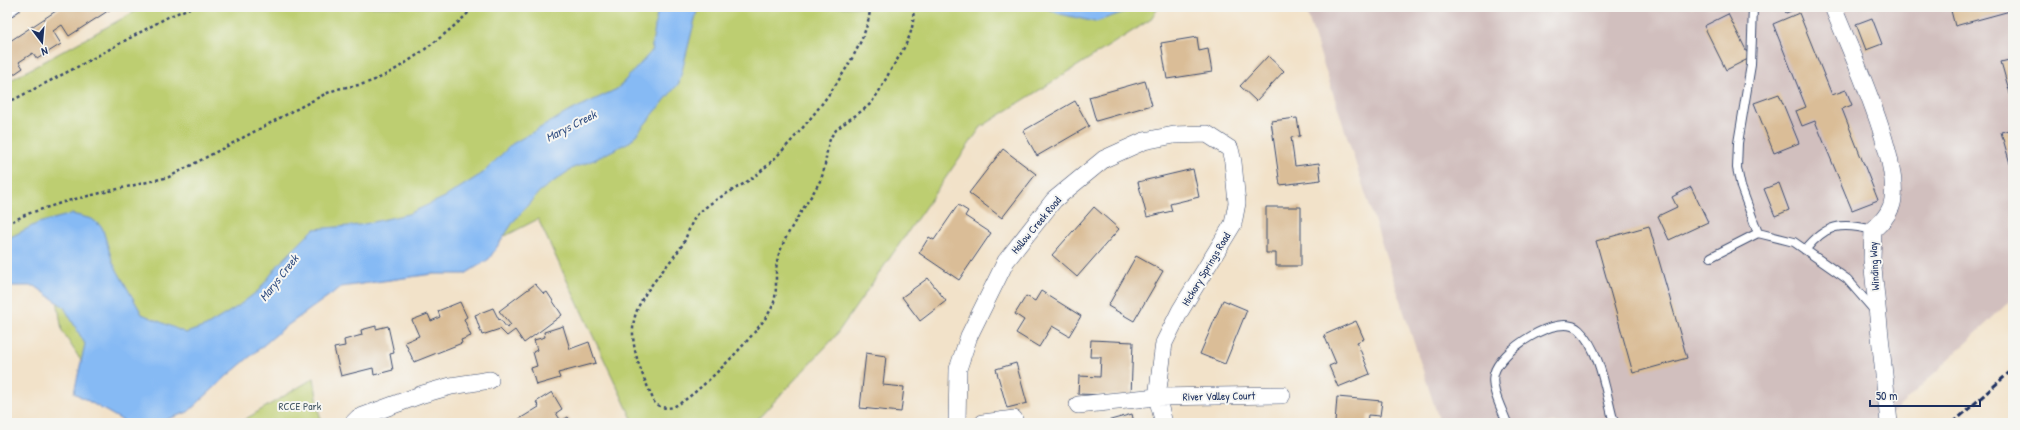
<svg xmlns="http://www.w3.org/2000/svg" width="2020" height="430" font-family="'Patrick Hand',sans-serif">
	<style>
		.industrial { fill: #d1bfbe }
		.green { fill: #bdce71; stroke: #6c7e68 }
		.water { fill: #86baf4; stroke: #5074a9 }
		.building { fill: #dabd97 }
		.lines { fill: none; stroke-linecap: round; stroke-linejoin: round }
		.lane-casing { stroke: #3b4a6e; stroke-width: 10 }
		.street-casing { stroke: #3b4a6e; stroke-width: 18 }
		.path { stroke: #3b4a6e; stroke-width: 2.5; stroke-dasharray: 3 3; stroke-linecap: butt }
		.lane { stroke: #fff; stroke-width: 8 }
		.street { stroke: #fff; stroke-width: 17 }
		.rail { stroke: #1b2f5e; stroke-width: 3; stroke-dasharray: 6 3; stroke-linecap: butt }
		.labels { text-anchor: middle; stroke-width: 4; stroke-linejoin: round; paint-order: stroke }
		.street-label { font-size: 11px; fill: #1b2f5e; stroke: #f6f6f2 }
		.park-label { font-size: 11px; fill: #445763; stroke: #f6f6f2 }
		.water-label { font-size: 12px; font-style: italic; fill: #365284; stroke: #f6f6f2 }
	</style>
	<rect width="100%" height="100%" fill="#f6f6f2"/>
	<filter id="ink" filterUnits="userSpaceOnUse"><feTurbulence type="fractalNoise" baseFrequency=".025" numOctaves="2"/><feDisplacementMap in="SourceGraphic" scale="8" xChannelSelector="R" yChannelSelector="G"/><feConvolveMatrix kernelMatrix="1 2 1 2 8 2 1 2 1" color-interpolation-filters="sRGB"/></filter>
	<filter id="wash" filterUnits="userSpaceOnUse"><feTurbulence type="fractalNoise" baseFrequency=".012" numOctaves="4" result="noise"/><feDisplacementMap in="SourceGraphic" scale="16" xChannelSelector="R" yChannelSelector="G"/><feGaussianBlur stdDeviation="0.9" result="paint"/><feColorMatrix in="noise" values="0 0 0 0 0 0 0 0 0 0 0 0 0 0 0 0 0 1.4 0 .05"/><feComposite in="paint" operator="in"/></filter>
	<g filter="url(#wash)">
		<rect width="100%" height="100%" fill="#f2e2c9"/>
		<path class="industrial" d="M1305,7h708v291l-131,125h-442z"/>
		<path class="green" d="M143,7h1016l-9,13 -169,107 -147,211 -80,85h-120l-96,-204 -106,55 -16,-12 -184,57 -136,65 -34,-53 -7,-44 -48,-14v-191z
			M314,378l7,45h-82z"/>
		<path class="water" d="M658,7h40l-19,76 -48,58 -37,19 -21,8 -33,23 -26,30 -25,38 -24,15h-33l-91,13 -57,41 -57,48 -39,36 -32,11h-29l-53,-30 11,-49 -21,-37 -29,-21h-28v-47l31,-16 34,-9 20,5 10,8 11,36 29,51 44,19 20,-7 31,-19 22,-17 20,-26 35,-35 46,-4 48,-11 37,-17 38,-24 29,-29 56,-32 49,-23 34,-37z
			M1043,7h96l-44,15 -35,-8z"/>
		<g id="blocks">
			<path class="building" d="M62,7h52l-45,29 -7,-11 -9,6 8,13 -24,15 -4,-6 -14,9 4,6 -16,11v-36z
				M1784,7h17l-15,6z
				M1950,7h59l1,4 -55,15z
				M1799,13l33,82 14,-5 6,15 -10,4 36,91 -26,10 -37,-89 -13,5 -6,-15 10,-4 -33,-83z
				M1728,14l22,44 -24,12 -22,-44z
				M1872,18l10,26 -16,6 -10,-26z
				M1197,37l2,14 9,-2 4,23 -45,7 -6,-36z
				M1268,56l16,15 -28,30 -16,-15z
				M2013,59v45l-12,-42z
				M1145,81l7,24 -56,16 -7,-24z
				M1779,94l20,49 -25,10 -20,-50z
				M1075,101l14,25 -52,30 -14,-25z
				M1297,118l3,18 -9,1 4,29 24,-3 2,17 -41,5 -9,-64z
				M2013,129v38h-2l-10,-35z
				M1003,149l33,25 -34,44 -33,-25z
				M1193,169l6,28 -29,7 2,7 -25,6 -9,-35z
				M1779,183l10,27 -14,6 -11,-27z
				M1691,187l17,35 -39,18 -11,-24 19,-9 -5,-10z
				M958,205l10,6 -3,5 26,17 -32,47 -40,-27 10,-16 5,3z
				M1094,207l25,22 -42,48 -25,-22z
				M1266,207h35v59h-25v-13h-10z
				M1649,226l38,132 -54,15 -37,-132z
				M1136,256l27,15 -29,50 -26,-15z
				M928,278l18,23 -26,20 -18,-24z
				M535,284l9,10 3,-2 15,23 -38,28 -9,-13 -8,6 -7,-7 -18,6 -7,-20 18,-7 6,12 1,-1 7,9 4,-3 -12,-14z
				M1041,291l40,25 -12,20 -17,-10 -13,21 -23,-14 8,-13 -9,-6 11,-18 9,5z
				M1223,300l24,10 -22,54 -25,-10z
				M460,302l7,15 -3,2 7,17 -10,4 1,3 -48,19 -9,-20 14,-6 -7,-16 16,-6 3,7 9,-4 -2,-6z
				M1356,321l8,18 -7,3 13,32 -32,13 -9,-21 7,-3 -12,-28z
				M376,326v3l12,-3 6,27 -4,1 3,16 -19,5 -1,-7 -32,8 -7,-28 11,-2 -1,-6 18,-5 -1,-5z
				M563,326l7,23 19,-7 7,21 -38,10 2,5 -24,7 -5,-17 6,-2 -4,-14 4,-2 -3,-10 11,-3 -1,-5z
				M1091,340l42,2 -2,54 -53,-2 1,-18 21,1 1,-20h-11z
				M866,353l20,3 -3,29 21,2 -3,25 -41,-4z
				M1016,363l11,40 -20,5 -11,-39z
				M552,392l10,17 -6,4 5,8 7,-4 4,6h-55l-1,-2 23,-14 -3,-5z
				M1337,397l45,4 -2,15 -12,-1 -1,8h-32z
				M1132,414l2,9h-34z"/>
		</g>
	</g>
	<g filter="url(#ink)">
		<use href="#blocks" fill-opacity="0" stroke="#3b4a6e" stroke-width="1"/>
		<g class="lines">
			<g class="lane-casing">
				<path id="lane" d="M1753,7l-2,58 -13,78 -1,25 4,19 17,46
					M7,14l10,-7
					M1805,250c21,-26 36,-28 68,-20
					M1711,257l47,-24 36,9 53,37 27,31
					M1507,423c-5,-14 -17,-35 -13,-49 5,-23 65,-63 85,-44 22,20 27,65 35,93"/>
			</g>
			<g class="street-casing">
				<path id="street" d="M1833,7c16,41 73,161 58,200 -4,10 -10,16 -18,23l-1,29 17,164
					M1078,405l79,-8 125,-2
					M353,423l5,-5 65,-24 28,-8 39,-6
					M957,423l1,-54 11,-33 37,-75 48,-61 50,-41 40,-18 30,-6 33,-1 23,15 3,13 4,41 -4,21 -53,87 -16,32 -7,54 7,26
					M983,423l31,-4"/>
			</g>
			<path class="path" d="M870,7c0,46 -79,141 -115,169 -18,14 -42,22 -58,39 -6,7 -9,18 -13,27 -5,9 -13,18 -20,27 -14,18 -30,36 -31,60 -1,26 12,51 22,75 7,3 12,6 20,2 21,-9 90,-79 98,-101 6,-16 0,-34 6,-51 9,-26 28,-49 41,-73 7,-14 5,-31 11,-44 6,-12 28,-22 39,-33 8,-9 13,-20 19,-31 13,-22 27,-39 24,-66
				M7,103l72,-37 89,-49 24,-10
				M7,224l20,-10 40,-13 102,-24 156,-83c5,-2 11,-5 17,-6 11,-2 20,-3 30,-7 28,-10 82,-52 102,-74"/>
			<use href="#lane" class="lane"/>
			<use href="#street" class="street"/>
			<path class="rail" d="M1953,423l60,-54"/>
		</g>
	</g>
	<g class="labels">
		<g class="street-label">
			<text transform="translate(1036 225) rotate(-50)" y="4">Hollow Creek Road</text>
			<text transform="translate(1874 266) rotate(-93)" y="4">Winding Way</text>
			<text transform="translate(1206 269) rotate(-59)" y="4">Hickory Springs Road</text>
			<text transform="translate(1219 396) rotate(-1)" y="4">River Valley Court</text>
		</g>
		<g class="park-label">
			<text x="300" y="410">RCCE Park</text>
		</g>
		<g class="water-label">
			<text transform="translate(571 126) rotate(-27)" y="4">Marys Creek</text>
			<text transform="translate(279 278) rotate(-52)" y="4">Marys Creek</text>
		</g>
	</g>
	<rect width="2020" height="430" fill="none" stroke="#f6f6f2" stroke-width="24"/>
	<g transform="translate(42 42) rotate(164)" stroke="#f6f6f2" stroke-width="3" paint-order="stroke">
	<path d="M0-3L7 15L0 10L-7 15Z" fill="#1b2f5e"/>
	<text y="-6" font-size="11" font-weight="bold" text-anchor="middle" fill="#1b2f5e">N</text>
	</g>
	<path d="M1870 400v6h110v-6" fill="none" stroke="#1b2f5e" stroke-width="2"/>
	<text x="1876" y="400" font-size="12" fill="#1b2f5e" stroke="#f6f6f2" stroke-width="3" paint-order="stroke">50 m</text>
</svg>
